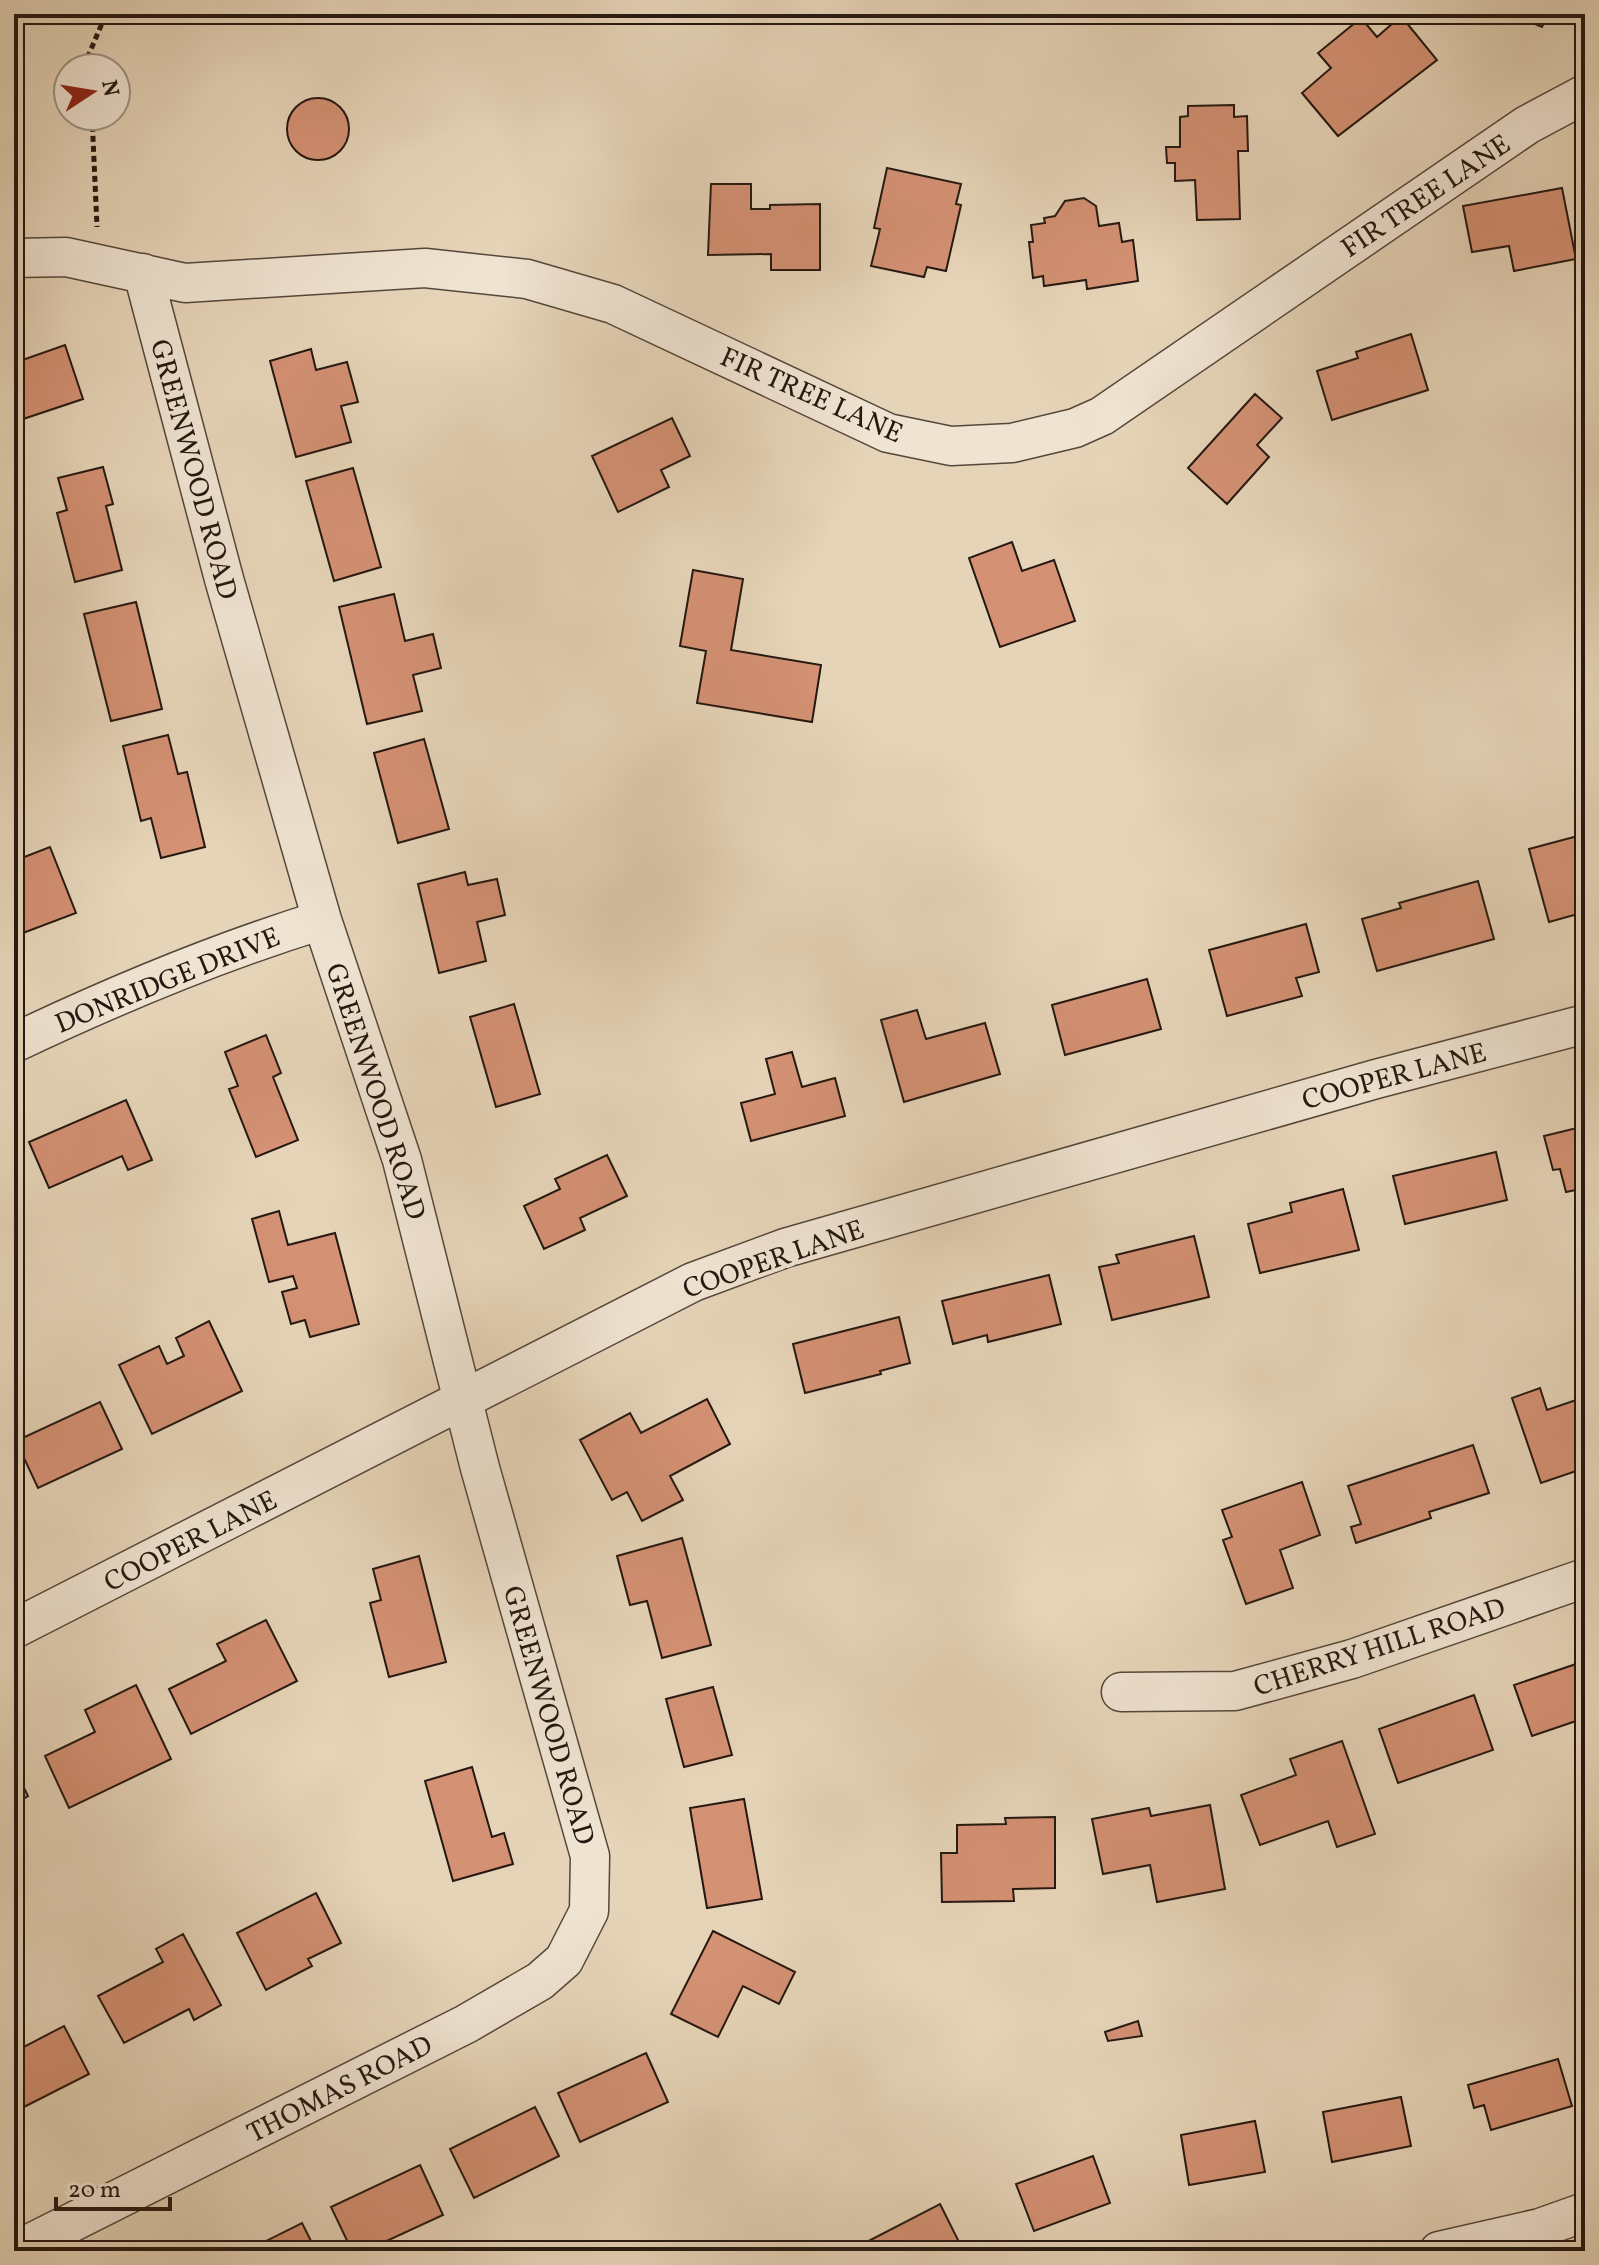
<svg xmlns="http://www.w3.org/2000/svg" width="1599" height="2265" font-family="Vollkorn,serif">
	<style>
		.building { fill: #d49174; stroke: #251811; stroke-width: 2 }
		.lines { fill: none; stroke-linecap: round; stroke-linejoin: round }
		.street-casing { stroke: #55473b; stroke-width: 41 }
		.path { stroke: #251811; stroke-width: 5; stroke-dasharray: 6 4; stroke-linecap: butt }
		.street { stroke: #efe3d1; stroke-width: 38 }
		.labels { text-anchor: middle; stroke-width: 8; stroke-linejoin: round; paint-order: stroke }
		.street-label { font-size: 28px; fill: #251811; stroke: #efe3d1 }
	</style>
	<rect width="100%" height="100%" fill="#e6d4b8"/>
	<filter id="stains"><feTurbulence type="fractalNoise" baseFrequency=".0025" numOctaves="4"/><feColorMatrix values="0 0 0 0 .2 0 0 0 0 .09 0 0 0 0 .02 0 0 0 .5 -.17"/></filter>
	<radialGradient id="worn" r=".72"><stop offset=".6" stop-color="#630" stop-opacity="0"/><stop offset="1" stop-color="#630" stop-opacity=".3"/></radialGradient>
	<path class="building" d="M1510,14h38l-6,13z
		M1401,16l36,44 -99,76 -36,-43 29,-25 -13,-15 43,-35 16,19z
		M287 129a31 31 0 1 1 62 0a31 31 0 1 1-62 0Z
		M1234,105v12l13,-1 1,35h-10l2,68 -43,1 -2,-40 -20,1v-18h-8l-1,-16h14v-30l8,-1v-10z
		M887,168l74,16 -5,20 5,1 -15,66 -19,-4 -3,10 -53,-11 9,-37 -6,-1z
		M711,184h40v25h19v-4l50,-1v66h-49v-16l-63,1z
		M1562,188l14,71 -62,12 -5,-25 -37,6 -9,-46z
		M1084,198l12,8 3,20 20,-3 3,19 11,-2 5,41 -51,8 -1,-9 -42,6 -1,-10 -10,2 -4,-36h4l-2,-17 14,-2 -1,-5 11,-2 10,-15z
		M1411,334l17,56 -96,30 -15,-49 41,-13 -2,-6z
		M65,345l18,54 -69,23v-59z
		M311,349l5,21 31,-8 11,40 -17,4 10,36 -55,15 -26,-96z
		M1255,394l27,24 -25,27 12,12 -42,47 -39,-36z
		M672,418l18,38 -29,14 8,17 -51,25 -26,-56z
		M103,467l10,37 -7,2 16,64 -47,12 -18,-69 10,-3 -9,-32z
		M353,468l28,99 -47,14 -28,-100z
		M1012,542l10,29 32,-11 21,61 -75,26 -31,-89z
		M693,570l50,9 -12,71 90,15 -9,57 -115,-19 9,-52 -26,-5z
		M394,594l11,47 28,-7 8,34 -28,7 9,36 -55,13 -28,-117z
		M136,602l26,107 -51,12 -27,-107z
		M168,735l10,39 9,-2 18,75 -44,11 -10,-40 -10,3 -18,-75z
		M424,739l25,90 -51,14 -24,-90z
		M1585,834v78l-36,10 -20,-73z
		M50,847l26,66 -61,23 -1,-75z
		M465,872l3,13 29,-6 8,36 -28,7 9,39 -47,12 -21,-89z
		M1478,881l16,58 -117,32 -15,-52 39,-11 -2,-5z
		M1306,924l13,48 -23,6 6,18 -75,20 -18,-66z
		M1147,979l14,50 -96,26 -13,-50z
		M514,1004l26,90 -44,13 -26,-90z
		M917,1010l9,29 59,-16 15,51 -96,28 -23,-82z
		M266,1035l15,38 -8,4 25,63 -42,17 -27,-68 9,-3 -13,-34z
		M792,1052l10,35 33,-9 10,38 -94,25 -10,-38 34,-9 -9,-35z
		M126,1100l26,60 -24,10 -6,-14 -73,32 -20,-46z
		M1585,1126v62l-19,4 -6,-23 -7,1 -9,-34z
		M1496,1152l11,48 -102,24 -12,-48z
		M607,1155l20,41 -47,22 5,12 -41,19 -20,-43 36,-17 -5,-10z
		M1343,1189l16,61 -99,23 -12,-49 44,-12 -2,-9z
		M14,1192l9,19 -9,4z
		M279,1211l9,34 47,-12 24,91 -49,13 -5,-17 -14,4 -9,-32 15,-4 -4,-12 -24,6 -17,-63z
		M1194,1236l15,61 -97,23 -13,-53 20,-4 -3,-8z
		M1049,1275l12,49 -73,18 -1,-7 -34,9 -11,-43z
		M899,1317l11,46 -30,8 1,3 -76,19 -12,-49z
		M209,1321l33,70 -90,43 -33,-69 40,-19 8,18 17,-8 -8,-18z
		M1540,1388l7,22 38,-13v71l-44,15 -29,-85z
		M707,1399l23,45 -60,32 13,24 -41,21 -15,-29 -15,8 -32,-60 50,-27 11,20z
		M100,1402l22,47 -84,39 -22,-47z
		M1473,1445l16,48 -60,19 2,6 -75,25 -5,-16 10,-3 -13,-38z
		M1302,1482l18,53 -40,15 13,38 -47,16 -23,-64 9,-3 -10,-27z
		M682,1538l29,107 -49,13 -15,-57 -17,4 -13,-49z
		M419,1556l27,106 -57,15 -19,-74 11,-3 -8,-31z
		M266,1620l31,61 -106,53 -22,-45 57,-28 -9,-17z
		M1585,1661v57l-53,18 -18,-51z
		M136,1685l35,74 -102,49 -24,-52 50,-24 -10,-22z
		M713,1687l19,68 -48,12 -18,-68z
		M1474,1695l19,55 -95,33 -19,-54z
		M1342,1741l33,93 -38,13 -9,-26 -68,24 -19,-50 55,-20 -6,-16z
		M14,1767l14,29 -14,8z
		M472,1767l20,70 12,-4 9,31 -60,17 -28,-100z
		M744,1799l18,100 -55,9 -17,-100z
		M1210,1805l15,84 -68,13 -7,-37 -47,9 -11,-55 57,-11 2,8z
		M1055,1817v71l-42,1 1,12 -72,1 -1,-49h16v-28l49,-1 -1,-6z
		M316,1893l25,50 -33,16 4,7 -46,24 -29,-57z
		M713,1931l82,41 -16,32 -36,-18 -25,51 -47,-23z
		M183,1934l38,71 -27,15 -5,-11 -65,34 -26,-47 65,-34 -7,-13z
		M1138,2021l4,15 -34,5 -3,-9z
		M64,2026l25,48 -75,38v-60z
		M646,2053l22,49 -88,40 -22,-49z
		M1558,2059l14,47 -81,24 -7,-25 -10,3 -6,-23z
		M1401,2097l10,49 -79,16 -9,-50z
		M535,2107l24,49 -85,42 -24,-49z
		M1255,2121l10,51 -76,13 -8,-50z
		M1093,2156l17,47 -76,28 -18,-47z
		M420,2165l23,50 -78,36h-13l-21,-44z
		M940,2204l23,46 -109,1 -1,-2z
		M302,2223l14,28h-70z"/>
	<g class="lines">
		<g class="street-casing">
			<path id="street" d="M14,258l52,-1 119,26 240,-15 102,11 86,25 275,129 63,13 61,-3 63,-15 27,-12 425,-291 58,-31
				M14,1043c101,-48 201,-90 308,-123
				M14,1629l679,-347 92,-34 591,-169 209,-55
				M1121,1692l114,-1 117,-32 233,-81
				M15,2251l451,-227 74,-43 24,-21 25,-49 1,-55 -110,-388 -78,-308 -80,-240 -98,-341 -81,-306
				M1439,2251l101,-23 45,-16"/>
		</g>
		<path class="path" d="M90,68l-1,-14 17,-40
			M92,116l5,111"/>
		<use href="#street" class="street"/>
	</g>
	<g class="labels">
		<g class="street-label">
			<text transform="translate(1425 195) rotate(-34)" y="10">FIR TREE LANE</text>
			<text transform="translate(812 394) rotate(24)" y="10">FIR TREE LANE</text>
			<text transform="translate(195 469) rotate(75)" y="10">GREENWOOD ROAD</text>
			<text transform="translate(167 979) rotate(-22)" y="10">DONRIDGE DRIVE</text>
			<text transform="translate(1394 1075) rotate(-15)" y="10">COOPER LANE</text>
			<text transform="translate(377 1091) rotate(72)" y="10">GREENWOOD ROAD</text>
			<text transform="translate(773 1258) rotate(-19)" y="10">COOPER LANE</text>
			<text transform="translate(190 1540) rotate(-27)" y="10">COOPER LANE</text>
			<text transform="translate(1379 1646) rotate(-18)" y="10">CHERRY HILL ROAD</text>
			<text transform="translate(550 1715) rotate(74)" y="10">GREENWOOD ROAD</text>
			<text transform="translate(339 2088) rotate(-27)" y="10">THOMAS ROAD</text>
		</g>
	</g>
	<rect width="1599" height="2265" fill="none" stroke="#e6d4b8" stroke-width="48"/>
	<rect x="16" y="16" width="1567" height="2233" fill="none" stroke="#251811" stroke-width="4"/>
	<rect x="24" y="24" width="1551" height="2217" fill="none" stroke="#251811" stroke-width="2"/>
	<g transform="translate(92 92) rotate(78)"><circle r="38" fill="#efe3d1" stroke="#9e9284" stroke-width="2"/>
	<path d="M0-6L14 30L0 20L-14 30Z" fill="#8f2418"/>
	<text y="-12" font-size="22" font-weight="bold" text-anchor="middle" fill="#251811">N</text>
	</g>
	<path d="M56 2197v12h114v-12" fill="none" stroke="#251811" stroke-width="4"/>
	<text x="68" y="2197" font-size="24" fill="#251811" stroke="#efe3d1" stroke-width="6" paint-order="stroke">20 m</text>
	<rect width="100%" height="100%" filter="url(#stains)"/>
	<rect width="100%" height="100%" fill="url(#worn)"/>
</svg>
